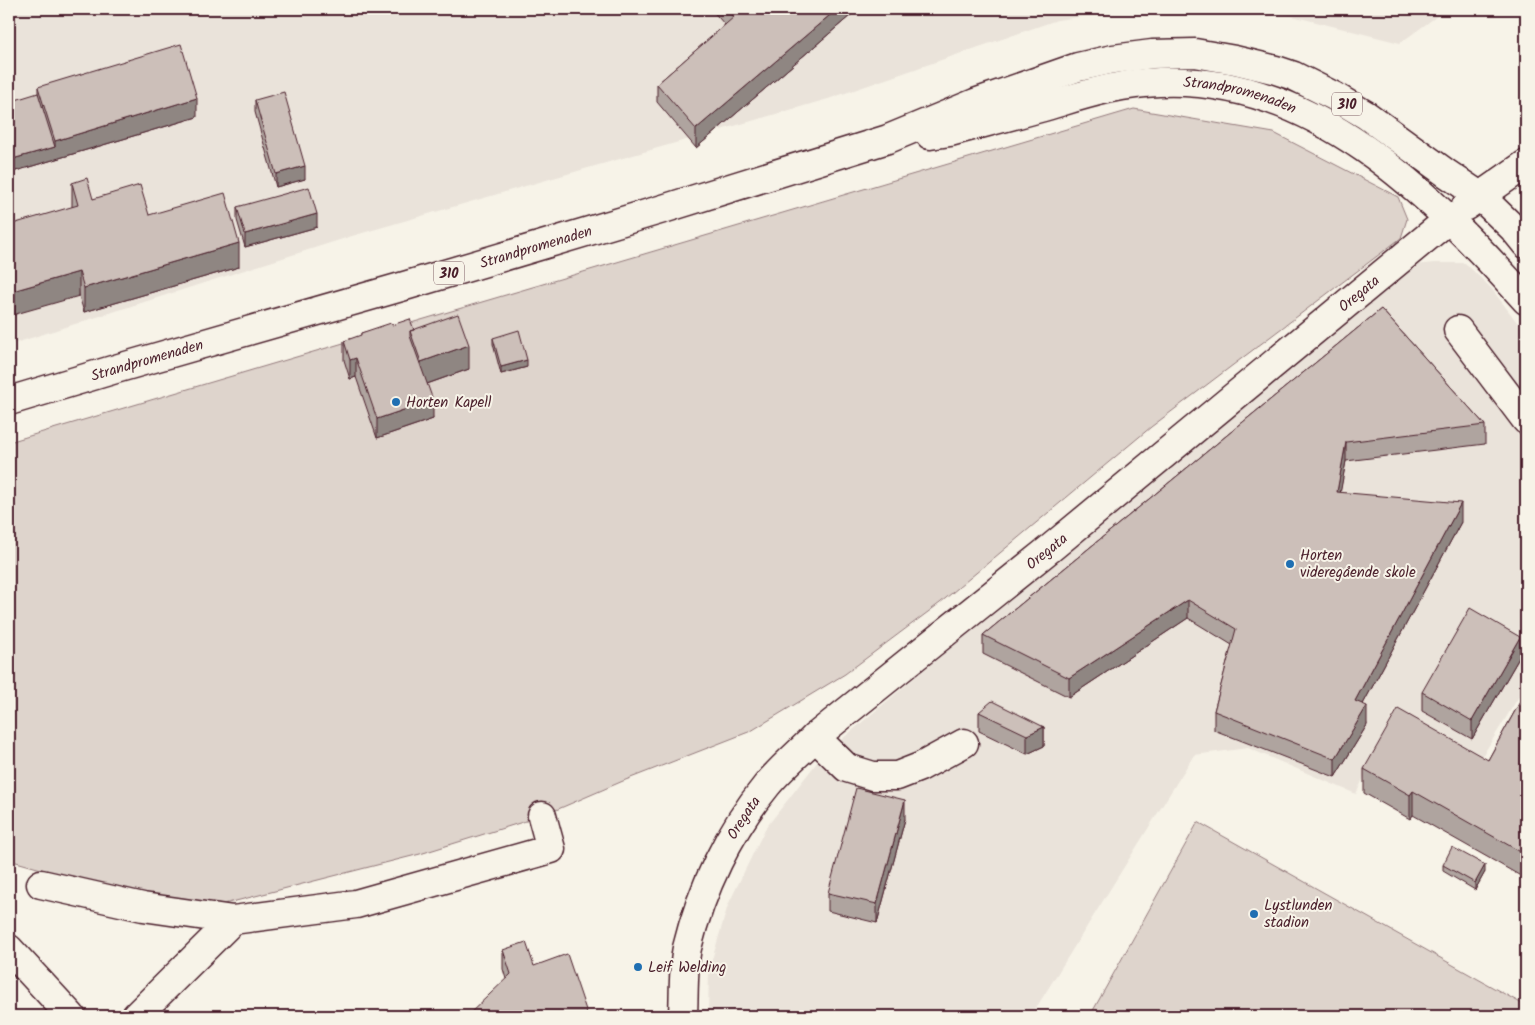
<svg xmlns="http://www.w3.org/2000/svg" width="1535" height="1025" font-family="Kalam,sans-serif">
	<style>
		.built { fill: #eae3da }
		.green { fill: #ded4cc; stroke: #947a7c }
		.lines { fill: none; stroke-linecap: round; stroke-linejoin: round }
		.minor-casing { stroke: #4a1f2b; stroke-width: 31 }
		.major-casing { stroke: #4a1f2b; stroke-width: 31 }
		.minor { stroke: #f7f3e8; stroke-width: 28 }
		.major { stroke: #f7f3e8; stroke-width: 28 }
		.wall { fill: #afa49f; stroke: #4a1f2b }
		.shaded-wall { fill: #8f8682; stroke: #4a1f2b }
		.building { fill: #ccbfb9; stroke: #4a1f2b }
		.poi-dot { fill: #1f6fb2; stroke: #f7f3e8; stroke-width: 2 }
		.labels { text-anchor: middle; stroke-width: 4; stroke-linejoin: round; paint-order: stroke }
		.shield { fill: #f7f3e8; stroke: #7e5f64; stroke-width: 1 }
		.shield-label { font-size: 14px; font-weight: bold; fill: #4a1f2b }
		.street-label { font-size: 15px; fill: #4a1f2b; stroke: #f7f3e8 }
		.poi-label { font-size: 15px; fill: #4a1f2b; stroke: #f7f3e8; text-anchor: start }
	</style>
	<rect width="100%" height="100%" fill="#f7f3e8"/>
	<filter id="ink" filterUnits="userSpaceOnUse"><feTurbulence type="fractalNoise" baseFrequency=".02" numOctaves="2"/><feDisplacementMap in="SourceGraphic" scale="10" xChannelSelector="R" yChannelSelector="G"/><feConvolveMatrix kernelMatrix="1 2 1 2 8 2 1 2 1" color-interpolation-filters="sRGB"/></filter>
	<g filter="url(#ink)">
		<path class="built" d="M9,9h1128l-80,11 -229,79 -476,137 -343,109z
			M1264,9h183l-47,34z
			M1435,263h30l26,25 35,46v351l-46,75 -85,-50 -39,84 -108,-46 -54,7 -163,261h-323l1,-46 19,-65 37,-76 57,-73 128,-108 208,-168 255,-215z"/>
		<path class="green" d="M1134,109l140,24 124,64 9,22 -6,19 -250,189 -211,176 -95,71 -94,57 -128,50 -81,35 -122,38 -196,50 -115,-16 -100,-28v-418z
			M1198,822l328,184v10h-436z"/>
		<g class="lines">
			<g class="minor-casing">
				<g id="minor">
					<path d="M1458,330l68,90"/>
					<path d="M815,737l32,31 26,8h24l23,-9 44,-24"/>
					<path d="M41,884l102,23 90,13"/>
					<path d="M136,1016l97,-96 123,-16 195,-55 -9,-33"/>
					<path id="s1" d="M683,1016c1,-20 0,-50 4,-68 14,-58 42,-117 80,-163 14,-17 32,-32 48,-48l237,-190 397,-328"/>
				</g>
			</g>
			<g class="major-casing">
				<g id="major">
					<path id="s2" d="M930,135l20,-3c37,-10 74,-19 110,-30 32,-10 65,-19 99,-20 155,-7 271,112 367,218"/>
					<path d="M1466,206l60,-42"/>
					<path id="s3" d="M9,401l110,-33 289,-83 255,-76 225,-70 87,-36 103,-36 35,-8 39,-5 43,-1 40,7 41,10 18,6 40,20 32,19 80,58 34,23 33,32 13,16"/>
					<path d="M9,949l62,67"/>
				</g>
			</g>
			<use href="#minor" class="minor"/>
			<use href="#major" class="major"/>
		</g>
		<path class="wall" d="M711,9h147l-162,139 -39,-46v-18l68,-59z
			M38,87l159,30 -188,56 29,-80z
			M255,100l50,79 -29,8 -21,-75z
			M72,183l21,16 56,16 90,52 -155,45 -5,-16 -7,-89z
			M237,207l80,20 -72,20 -8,-27z
			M1381,309l104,116v19l-139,17 -6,31 121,30 -98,182 4,21 -32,52 -121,-47v-19l18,-66 -44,-27 -119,79 -86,-43v-19z
			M392,325l22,5 55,39 -42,15 6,35 -56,19 -21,-61 -6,2 -6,-19v-19l17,-5v-3z
			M493,338l34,29 -26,7 -8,-30z
			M1520,656l-48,83 -50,-28v-19z
			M1526,691v188l-113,-64 -3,4 -46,-26v-24l124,-9z
			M979,712l65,15v19l-17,8 -48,-23z
			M905,819l-28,104 -49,-12v-18z
			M1443,865l42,7 -10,18 -32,-19z
			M503,950l31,16 -28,13 -3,-10z"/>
		<path class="shaded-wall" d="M837,9h21l-162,139v-19z
			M197,98v19l-188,56v-13l46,-13v-6z
			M305,166v13l-29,8v-13z
			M317,214v13l-72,20v-13z
			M239,243v24l-155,45v-24z
			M79,272v24l-70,20v-24z
			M469,345v24l-48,17v-24z
			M356,358v19l-6,2v-19z
			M527,360v7l-26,7v-7z
			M433,400v19l-56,19v-19z
			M1346,442v19l-9,50v-19z
			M1461,503v19l-106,197v-18z
			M1188,600v18l-119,79v-19z
			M1520,637v19l-48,83v-18z
			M1367,706v19l-32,52v-18z
			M1044,727v19l-17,8v-19z
			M1413,791v24l-3,4v-24z
			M905,800v19l-28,104v-19z
			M1485,865v7l-10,18v-7z"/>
		<path class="building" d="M727,9h110l-141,120 -39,-45 77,-67z
			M181,44l16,54 -142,43 -17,-54z
			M284,92l21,74 -29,8 -21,-74z
			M38,93l17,54 -46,13v-58z
			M87,178l6,21 47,-14 9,30 76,-22 14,50 -155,45 -5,-16 -70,20v-67l69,-20 -6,-22z
			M309,187l8,27 -72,20 -8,-27z
			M1381,309l104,116 -139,17 -9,50 124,11 -106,198 12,5 -32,53 -121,-48 22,-82 -48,-29 -119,78 -86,-43z
			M458,314l11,31 -48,17 -11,-31z
			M410,319l4,11 -4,1v5l23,64 -56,19 -21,-61 -6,2 -6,-19 17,-6v-2l30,-10 1,2z
			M519,330l8,30 -26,7 -8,-29z
			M1470,608l50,29 -48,84 -50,-29z
			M1526,691v164l-113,-64 -3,4 -46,-26 34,-60 90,51z
			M992,701l52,26 -17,8 -48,-23z
			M856,788l49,12 -28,104 -49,-11z
			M1452,847l33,18 -10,18 -32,-18z
			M526,942l8,24 33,-12 21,62h-121l44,-42 -8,-24z"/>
	</g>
	<g class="poi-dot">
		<circle cx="396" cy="402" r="5"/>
		<circle cx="1290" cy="564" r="5"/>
		<circle cx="1254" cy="914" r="5"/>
		<circle cx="638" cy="967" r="5"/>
	</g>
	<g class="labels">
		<g class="shield">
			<rect x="1332" y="92.5" width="30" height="23" rx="4"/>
			<rect x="434" y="261.5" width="30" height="23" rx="4"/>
		</g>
		<g class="shield-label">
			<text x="1347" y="109">310</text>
			<text x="449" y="278">310</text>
		</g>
		<g class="street-label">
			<text dy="5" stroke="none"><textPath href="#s2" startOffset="318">Strandpromenaden</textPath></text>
			<text dy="5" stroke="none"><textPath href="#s3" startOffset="549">Strandpromenaden</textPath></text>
			<text dy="5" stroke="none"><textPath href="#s1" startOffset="1021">Oregata</textPath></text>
			<text dy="5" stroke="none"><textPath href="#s3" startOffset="144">Strandpromenaden</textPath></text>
			<text dy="5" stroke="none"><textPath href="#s1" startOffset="616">Oregata</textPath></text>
			<text dy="5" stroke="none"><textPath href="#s1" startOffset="211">Oregata</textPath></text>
		</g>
		<g class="poi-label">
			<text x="406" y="407">Horten Kapell</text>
			<text x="1300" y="560">Horten<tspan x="1300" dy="17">videregående skole</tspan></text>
			<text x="1264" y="910">Lystlunden<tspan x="1264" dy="17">stadion</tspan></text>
			<text x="648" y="972">Leif Welding</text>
		</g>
	</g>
	<rect width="1535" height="1025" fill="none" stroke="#f7f3e8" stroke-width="30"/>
	<rect x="15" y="15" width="1505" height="995" fill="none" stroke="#4a1f2b" stroke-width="2" filter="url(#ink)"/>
</svg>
